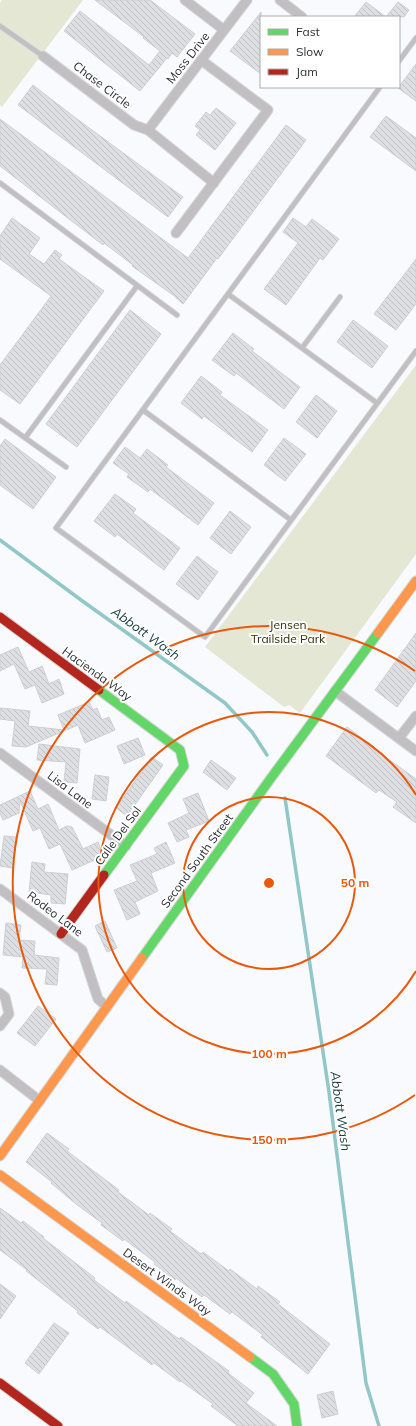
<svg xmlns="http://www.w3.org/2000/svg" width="416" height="1426" font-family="Mulish,sans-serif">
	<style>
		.green { fill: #e4e7d4 }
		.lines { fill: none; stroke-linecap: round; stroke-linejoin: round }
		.stream { stroke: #91c7c9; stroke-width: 3.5 }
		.building { fill: url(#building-back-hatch); stroke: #cecfd2 }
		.lane-casing { stroke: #d5d5d8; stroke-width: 6 }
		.street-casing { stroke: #d5d5d8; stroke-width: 11 }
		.fast-casing { stroke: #d5d5d8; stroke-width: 11 }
		.slow-casing { stroke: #d5d5d8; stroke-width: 11 }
		.jam-casing { stroke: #d5d5d8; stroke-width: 11 }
		.lane { stroke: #c1bfc2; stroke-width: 4.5 }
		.street { stroke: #c1bfc2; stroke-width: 9 }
		.fast { stroke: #63d668; stroke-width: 9 }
		.slow { stroke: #ff974d; stroke-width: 9 }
		.jam { stroke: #b3261e; stroke-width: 9 }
		.ring { fill: none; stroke: #e8590c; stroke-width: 2 }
		.labels { text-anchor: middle; stroke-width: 4; stroke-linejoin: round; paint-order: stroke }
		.street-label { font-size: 12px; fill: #2e2f33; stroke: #fff }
		.park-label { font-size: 12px; fill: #303305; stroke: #fff }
		.water-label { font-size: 13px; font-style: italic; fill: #163c3d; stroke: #fff }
		.centre { fill: #e8590c; stroke: #fff; stroke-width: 2 }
		.ring-label { font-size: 12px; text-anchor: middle; font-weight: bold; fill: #e8590c; stroke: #fff; stroke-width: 4; stroke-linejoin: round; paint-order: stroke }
	</style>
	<defs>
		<pattern id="building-back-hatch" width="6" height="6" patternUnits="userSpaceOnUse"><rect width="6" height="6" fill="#dedfe2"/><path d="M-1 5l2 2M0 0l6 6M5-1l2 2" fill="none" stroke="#bfc0c2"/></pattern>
	</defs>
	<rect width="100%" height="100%" fill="#f9fafd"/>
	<path class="green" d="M2,0h81l-81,107 -2,-2v-102z
		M416,365v189l-116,159 -11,-8 -5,2 -79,-60z"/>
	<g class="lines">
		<path class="stream" d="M0,540l81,60 144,103 27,29 15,23
			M285,798l44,294 37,291 13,43"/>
	</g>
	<path class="building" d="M95,0h55l45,34 -18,23 -5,-4 -4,6 -1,-1 -27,33 -76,-60 16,-20 69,54 11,-14 -17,-13 1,-1z
		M366,2l20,15 12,-15 11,8 -5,7h-50z
		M261,12v62l-31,-23z
		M416,64v37l-18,-13z
		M33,85l40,31 110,81 -15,20 -150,-112z
		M216,108l20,15 -21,27 -19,-15 4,-5 -5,-4 11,-14 4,3z
		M386,116l30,22v33l-46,-34z
		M0,119l188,139 98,-133 20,15 -88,119 -1,-1 -34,46 -10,-9 -41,-29 1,-1 -29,-22 -1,2 -103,-79z
		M12,218l28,20 -11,16 15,10 11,-14 7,5 -3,4 45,32 -84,113 -20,-14v-25l51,-69 -51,-37v-23z
		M293,218l13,9 6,-8 27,20 -16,21 -3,-2 -34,47 -22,-16 34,-46 -15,-11z
		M416,259v45l-20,26 -22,-16z
		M130,310l31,24 -84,113 -31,-23z
		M353,320l35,26 -16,22 -35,-26z
		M233,333l21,16 -2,2 48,36 -16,22 -48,-36 -2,3 -22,-16z
		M201,376l21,16 -2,3 48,35 -16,22 -48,-36 -2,3 -21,-16z
		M316,395l21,16 -20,27 -21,-16z
		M284,438l22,16 -21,27 -21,-16z
		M5,439l51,38 -23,32 -33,-24v-39z
		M125,447l15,11 7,-9 21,16 -2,2 48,36 -16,22 -48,-36 -2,3 -21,-15 2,-3 -16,-11z
		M115,494l21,15 -3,4 47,35 -16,22 -47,-36 -2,3 -21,-16z
		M230,511l21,16 -20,27 -21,-16z
		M197,556l21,16 -20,28 -22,-16z
		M416,633v48l-19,26 -22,-17z
		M18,647l11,25 13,-6 7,18 10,-5 5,15 -22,9 -7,-18 -10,4 -11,-25 -14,7v-16z
		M89,702l4,8 4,-2 5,12 7,-3 6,13 -30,13 -7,-18 -52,22 -14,-1 3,-25 -15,-2v-11l30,3 -2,15 36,4 -6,-15z
		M347,727l27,20 -1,1 43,31v44l-23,-16 4,-5 -18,-12 -3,3 -50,-37z
		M138,738l7,17 -21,9 -7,-18z
		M39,744l41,5 -3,34 -13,-1 2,-20 -29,-2z
		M152,757l11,8 -36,51 -11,-8z
		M211,760l25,18 -9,12 -24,-18z
		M95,775l14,2 -3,24 -14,-2z
		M30,791l8,18 10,-5 11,26 8,-4 5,1 11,22 15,-7 6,14 -32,14 -12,-26 -11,5 -9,-21 -7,3 -13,-30 -1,12 -16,7 -3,-7v-8z
		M198,793l11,28 -23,9 3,7 -12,5 -9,-19 21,-10 -6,-14z
		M4,836l12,1 -3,31 -13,-2z
		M166,842l9,21 -24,10 7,18 -23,11 5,12 -13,6 -13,-30 23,-9 -7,-16 27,-11 -3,-6z
		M32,862l13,2 -1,8 24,2 -3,30 -14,-1v-8l-22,-3z
		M105,921l12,27 -10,4 -12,-26z
		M6,923l15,2 -2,15 16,1 -1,14 25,3 -2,27 -12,-1 2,-15 -25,-1 1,-11 -20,-2z
		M38,1006l18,13 -21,27 -18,-13z
		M47,1133l22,16 -2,2 52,39 -1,2 31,23 1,-2 22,16 -2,2 31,23 2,-2 26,19 1,-2 27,20 1,-3 22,16 -2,2 52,40 -22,30 -47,-37 2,-2 -31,-23 -2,2 -26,-19 -2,2 -26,-19 -1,2 -21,-16 1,-2 -31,-23 -1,2 -22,-16 1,-2 -26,-19 -25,-21 1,-1 -26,-20z
		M0,1208l21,15 2,-2 21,16 -1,1 52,40 -1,2 31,23 1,-2 53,38 2,-2 48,34 -1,2 26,20 -8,10 31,23h-39l-27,-20 2,-2 -32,-23 -1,1 -26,-19 -2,2 -52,-38 -2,2 -21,-16 1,-2 -52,-40 1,-1 -27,-20z
		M0,1284l16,12 -16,23z
		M54,1323l15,10 -30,41 -14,-11z
		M333,1391l5,23 -16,4 -5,-23z"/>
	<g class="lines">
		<g class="lane-casing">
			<path id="lane" d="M0,26l43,30
				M399,61l17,-23
				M380,87l-324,441 149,109 211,-286
				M0,183l177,132
				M228,294l149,109
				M302,348l38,-51
				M143,410l148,110
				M0,420l66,47
				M25,438l112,-152"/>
		</g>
		<g class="street-casing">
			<path id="street" d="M185,0l39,30
				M280,0l22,17
				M43,56l91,69 14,5 66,53
				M148,130l99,-130
				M176,233l92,-123 -67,-50
				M335,691l81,60
				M399,738l17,-22
				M0,753l126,93
				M0,889l82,61 16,49 9,8
				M0,993l5,4 4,17 -9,12
				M0,1070l40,31"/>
		</g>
		<g class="fast-casing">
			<path id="fast" d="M99,690l81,60 4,16 -80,109
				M142,958l129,-180 107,-145
				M250,1357l23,17 21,30 3,22"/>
		</g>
		<g class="slow-casing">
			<path id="slow" d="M378,633l38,-52
				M0,1156l142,-198
				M0,1175l250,182"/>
		</g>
		<g class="jam-casing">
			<path id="jam" d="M0,617l99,73
				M61,934l43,-59
				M0,1383l58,43"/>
		</g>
		<use href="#lane" class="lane"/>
		<use href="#street" class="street"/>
		<use href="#fast" class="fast"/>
		<use href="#slow" class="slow"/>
		<use href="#jam" class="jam"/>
	</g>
	<g class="ring">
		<circle cx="269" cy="883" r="86"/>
		<path d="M416 971A171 171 0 1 1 416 795"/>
		<path d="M415 1095A257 257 0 1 1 415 671"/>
	</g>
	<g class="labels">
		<g class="street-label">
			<text transform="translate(188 58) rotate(-52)" y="4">Moss Drive</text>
			<text transform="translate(102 85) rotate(37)" y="4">Chase Circle</text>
			<text transform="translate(97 674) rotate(36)" y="4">Hacienda Way</text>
			<text transform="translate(70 790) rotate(37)" y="4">Lisa Lane</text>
			<text transform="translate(118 836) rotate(-54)" y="4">Calle Del Sol</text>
			<text transform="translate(197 861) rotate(-54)" y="4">Second South Street</text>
			<text transform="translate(55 914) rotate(37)" y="4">Rodeo Lane</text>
			<text transform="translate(167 1282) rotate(36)" y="4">Desert Winds Way</text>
		</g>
		<g class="park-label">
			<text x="288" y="629">Jensen<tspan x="288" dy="14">Trailside Park</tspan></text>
		</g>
		<g class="water-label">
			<text transform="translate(146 633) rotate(36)" y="5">Abbott Wash</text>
			<text transform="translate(341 1111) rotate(82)" y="5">Abbott Wash</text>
		</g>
	</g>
	<circle cx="269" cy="883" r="6" class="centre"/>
	<g class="ring-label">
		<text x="355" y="887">50 m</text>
		<text x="269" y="1058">100 m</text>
		<text x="269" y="1144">150 m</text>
	</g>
	<rect x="260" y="16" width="140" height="72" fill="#ffffff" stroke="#abacad"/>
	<rect x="268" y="29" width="20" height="6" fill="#63d668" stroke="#abacad"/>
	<text x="296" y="36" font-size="12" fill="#2e2f33">Fast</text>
	<rect x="268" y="49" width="20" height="6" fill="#ff974d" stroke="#abacad"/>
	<text x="296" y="56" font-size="12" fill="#2e2f33">Slow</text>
	<rect x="268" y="69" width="20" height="6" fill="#b3261e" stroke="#abacad"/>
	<text x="296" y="76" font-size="12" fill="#2e2f33">Jam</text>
</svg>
